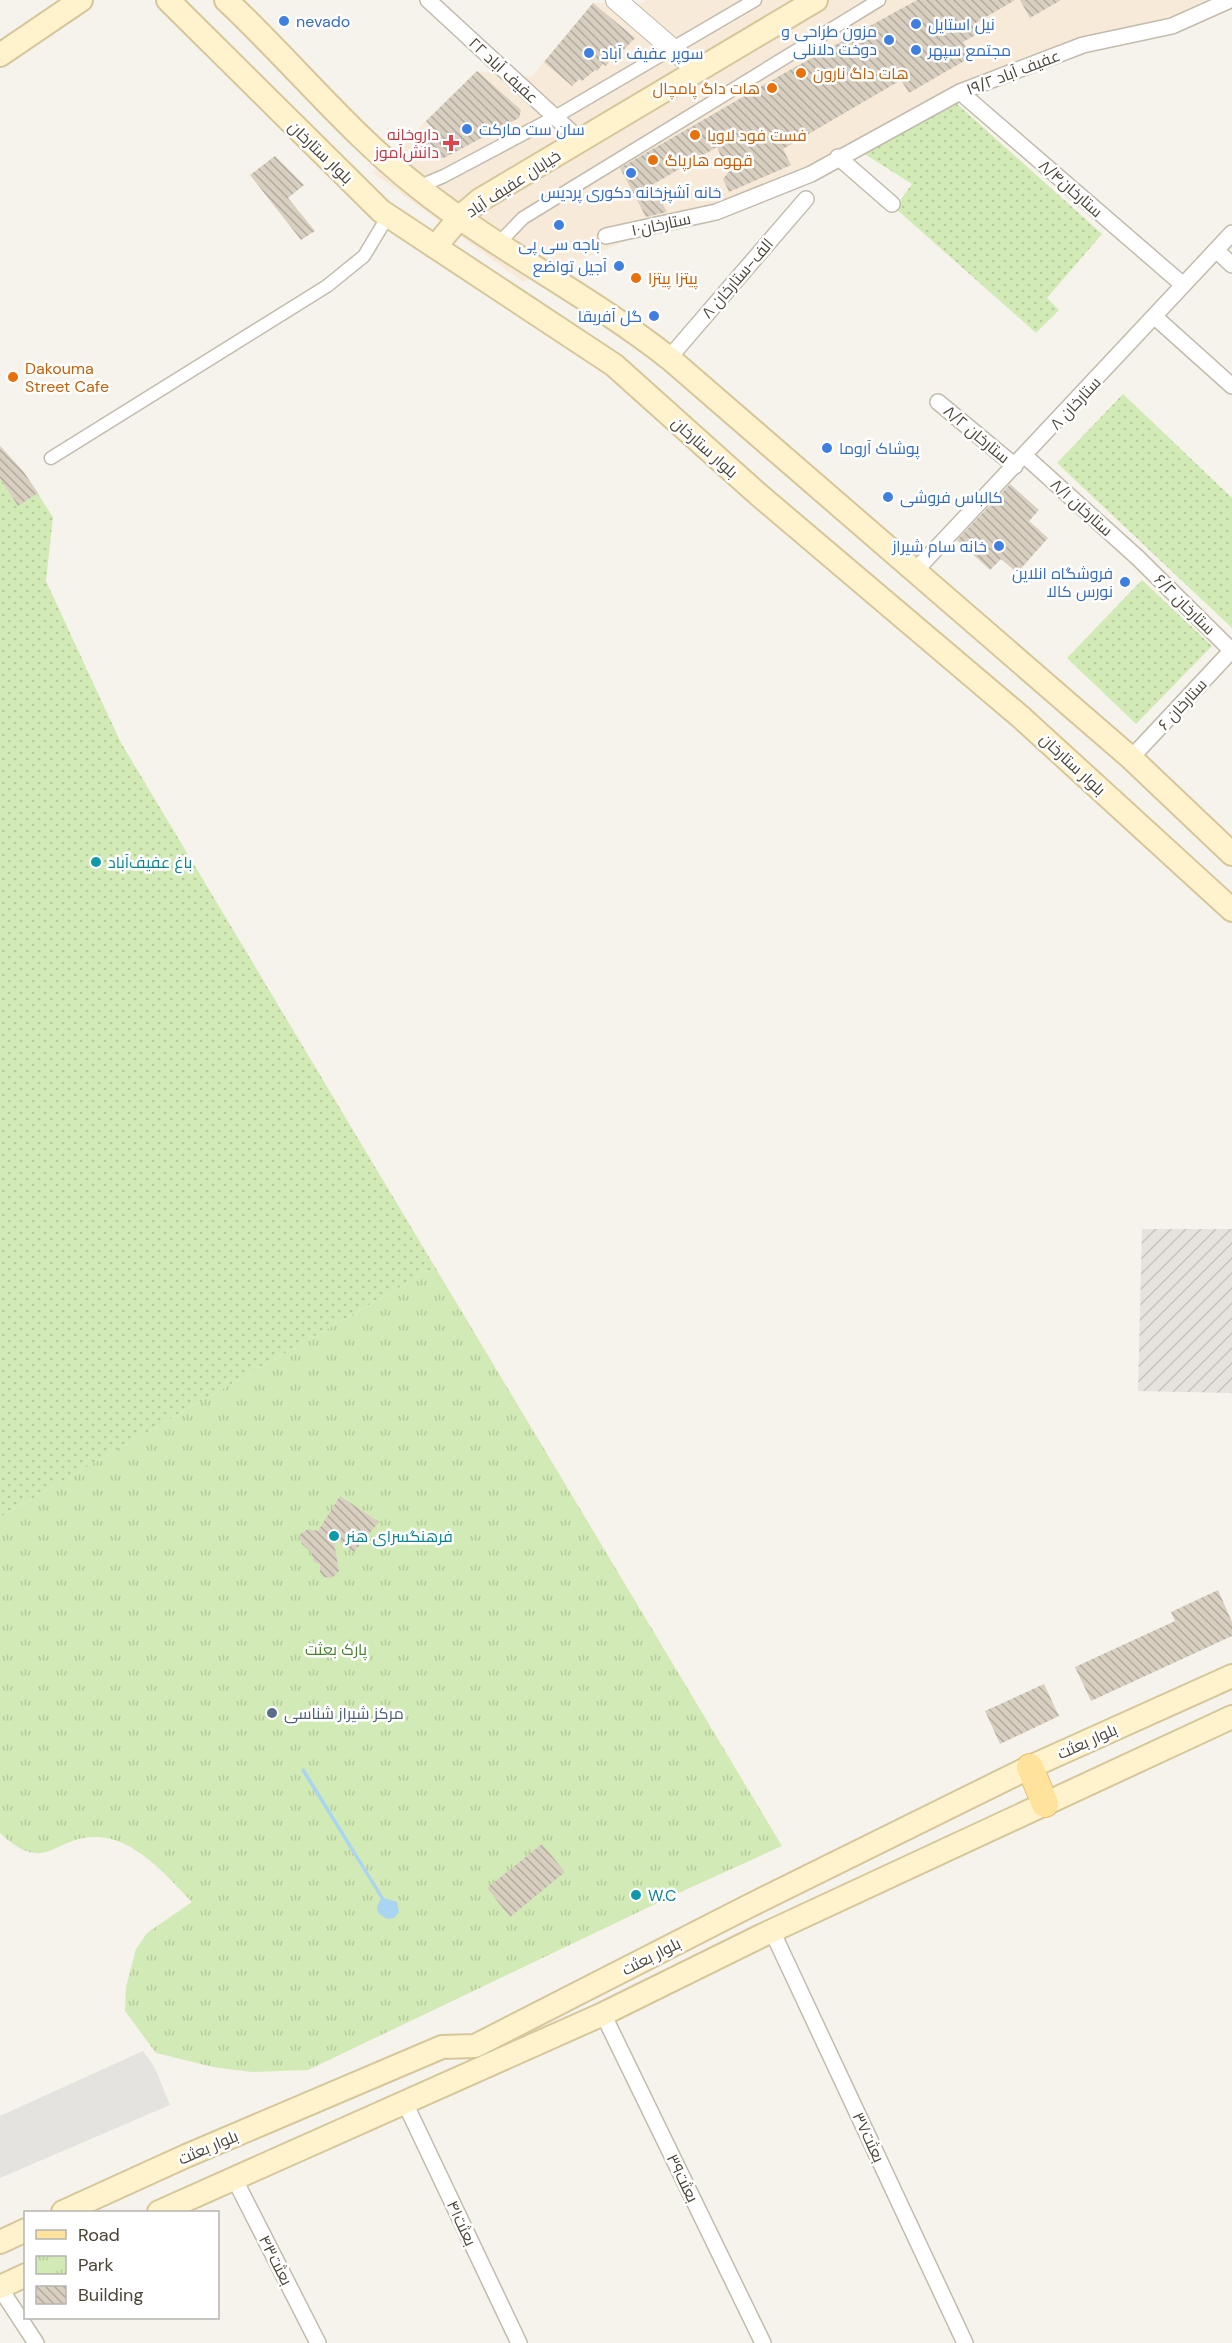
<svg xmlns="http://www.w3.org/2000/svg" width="1232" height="2343" font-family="'DM Sans',Cairo,sans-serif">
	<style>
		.commercial { fill: #f7ead8 }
		.industrial { fill: url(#industrial-furrows) }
		.grass { fill: url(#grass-dots) }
		.park { fill: url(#park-tufts) }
		.parking { fill: #e5e3e0 }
		.water { fill: #a9d4f2 }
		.building { fill: url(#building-back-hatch) }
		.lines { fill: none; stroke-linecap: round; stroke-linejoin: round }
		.pedestrian-casing { stroke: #c2bbae; stroke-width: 15 }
		.minor-casing { stroke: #c2bbae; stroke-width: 18 }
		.tertiary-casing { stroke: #c2bbae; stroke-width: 22 }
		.secondary-casing { stroke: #d6c79b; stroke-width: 26 }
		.primary-casing { stroke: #e6c16a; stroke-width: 28 }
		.pedestrian { stroke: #fff; stroke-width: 12 }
		.minor { stroke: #fff; stroke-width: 15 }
		.tertiary { stroke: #fff; stroke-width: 20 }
		.secondary { stroke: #fff3cd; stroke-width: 22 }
		.primary { stroke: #ffe39c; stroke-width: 26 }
		.shop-dot { fill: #3f7fe0; stroke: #fff; stroke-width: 2 }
		.food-dot { fill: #e8710a; stroke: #fff; stroke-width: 2 }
		.health-dot { fill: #e0444e; stroke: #fff; stroke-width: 2 }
		.culture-dot { fill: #0f9aa8; stroke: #fff; stroke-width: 2 }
		.service-dot { fill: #5c6f8a; stroke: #fff; stroke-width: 2 }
		.labels { text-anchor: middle; stroke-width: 5; stroke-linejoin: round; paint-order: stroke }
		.shop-label { font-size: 16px; fill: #366cbe; stroke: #fff; text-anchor: start }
		.street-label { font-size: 16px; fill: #4b4439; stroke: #fff }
		.food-label { font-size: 16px; fill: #c56008; stroke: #fff; text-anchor: start }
		.health-label { font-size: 16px; fill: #be3a42; stroke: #fff; text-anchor: end }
		.culture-label { font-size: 16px; fill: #0d838f; stroke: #fff; text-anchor: start }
		.park-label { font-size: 16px; fill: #4a7f2a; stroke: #fff }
		.service-label { font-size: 16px; fill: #4e5e75; stroke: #fff; text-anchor: start }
	</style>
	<defs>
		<pattern id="industrial-furrows" width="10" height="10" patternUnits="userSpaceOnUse" patternTransform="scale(1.5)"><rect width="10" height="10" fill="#e6e2dd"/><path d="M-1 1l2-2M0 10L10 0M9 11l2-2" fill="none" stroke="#c7c3be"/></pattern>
		<pattern id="grass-dots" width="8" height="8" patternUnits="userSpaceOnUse" patternTransform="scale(1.5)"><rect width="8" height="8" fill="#d2eab5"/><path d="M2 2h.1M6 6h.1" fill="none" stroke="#b6ca9c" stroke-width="1.8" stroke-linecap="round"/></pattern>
		<pattern id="park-tufts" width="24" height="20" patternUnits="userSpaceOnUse" patternTransform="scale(1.5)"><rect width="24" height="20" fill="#d2eab5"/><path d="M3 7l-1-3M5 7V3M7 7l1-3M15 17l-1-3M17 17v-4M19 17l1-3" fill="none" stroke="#b6ca9c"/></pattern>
		<pattern id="building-back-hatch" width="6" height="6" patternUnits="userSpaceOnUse" patternTransform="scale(1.5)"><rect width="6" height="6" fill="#d8cfc1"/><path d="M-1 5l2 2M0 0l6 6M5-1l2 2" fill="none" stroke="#b1aa9e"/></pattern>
	</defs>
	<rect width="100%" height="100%" fill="#f6f3ec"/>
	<path class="commercial" d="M645,0h570l-48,22 -178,54 -175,91 -291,115 -150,-109 104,-102 54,6 62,-74h48z"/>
	<path class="industrial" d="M1142,1229h90v164l-94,-2z"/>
	<path class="grass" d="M956,103l146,131 -55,64 12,12 -23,23 -141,-125 17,-24 -49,-31z
		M1123,394l109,104v130l-175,-165z
		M0,446l23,25 30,46 -7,64 74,160 315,526 -435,250z
		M1142,580l70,66 -76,78 -69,-66z"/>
	<path class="park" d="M435,1267l347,579 -110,50 -364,174 -56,2 -39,-5 -57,-14 -31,-42 1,-24 10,-38 11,-16 45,-31c-25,-25 -55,-63 -94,-65 -45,-2 -51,40 -98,-4v-316z"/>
	<path class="parking" d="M143,2051l12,17 15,37 -170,73v-62z"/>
	<path class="water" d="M304,1768l80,130 13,4 2,10 -5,6 -7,1 -9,-6 -1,-7 4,-7 -80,-129z"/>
	<path class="building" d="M917,0h98l-41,24 5,9 -16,9 8,15 -62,36 -8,-13 -118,69 8,16 -62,27 -6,-13 5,-6 -11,-26 -65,38 15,27 -21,5 -26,-49 168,-97z
		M1020,0h41l-31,18z
		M593,3l42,35 -22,23 -2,-2 -5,7 -3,-2 -6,7 -2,-1 -13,11 -3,-2 -7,7 -28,-24z
		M477,71l44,39 -2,8 -75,40h-20l-10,-8 21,-19 -9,-10z
		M275,156l29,29 -16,13 27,33 -14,9 -51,-65z
		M0,446l23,25 15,22 -20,13 -18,-28z
		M1010,484l29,26 -10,11 19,17 -31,35 -16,-14 -11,11 -33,-30z
		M340,1496l39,26 -25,30 -21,-15 6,34 -7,7 -8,-1 -4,-5v-8l-6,-2 -3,-10 -9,-8 -3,-9 9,-6 10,2z
		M1218,1590l14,32v14l-141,65 -16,-34 100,-46 -4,-9z
		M1044,1684l15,32 -59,28 -15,-33z
		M542,1844l23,28 -55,45 -23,-29z"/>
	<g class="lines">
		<g class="pedestrian-casing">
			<path id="pedestrian" d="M418,187l26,-11 111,-59 200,-117
				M498,244l25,-26 356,-218
				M51,458l276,-172 37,-30 24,-40"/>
		</g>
		<g class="minor-casing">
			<path id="minor" d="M428,0l152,140
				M960,92l222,192
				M838,157l54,47
				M606,236l110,-24 95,-38 149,-82 123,-47 89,-19 56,-25
				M1216,250l16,15
				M1155,317l77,69
				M669,358l137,-159
				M938,402l77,64
				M1025,456l113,102 94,93
				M916,570l316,-337
				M1131,758l101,-108
				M772,1931l193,412
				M603,2014l160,329
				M405,2103l114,240
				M234,2178l84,165
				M0,2288l36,55"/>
		</g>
		<g class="tertiary-casing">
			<path id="tertiary" d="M616,0l81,70"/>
		</g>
		<g class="secondary-casing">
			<path id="secondary" d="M168,0l213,211 233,154 145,130 263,223 210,192
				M226,0c65,61 122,132 192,187 79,63 171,108 251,171l462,400 101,96
				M0,55l81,-55
				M435,247l25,-30 20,-17 336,-200
				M63,2212l123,-56 256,-109 33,-1 272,-139 283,-140 202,-91
				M159,2212l444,-198 160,-79 469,-218
				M0,2242l26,-12
				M0,2287l26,-12"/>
		</g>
		<g class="primary-casing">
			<path id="primary" d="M1030,1767l15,37"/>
		</g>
		<use href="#pedestrian" class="pedestrian"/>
		<use href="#minor" class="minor"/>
		<use href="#tertiary" class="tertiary"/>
		<use href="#secondary" class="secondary"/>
		<use href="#primary" class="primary"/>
	</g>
	<g class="shop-dot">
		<circle cx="284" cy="21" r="6"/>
		<circle cx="916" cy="24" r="6"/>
		<circle cx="889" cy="40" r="6"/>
		<circle cx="916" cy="50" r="6"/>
		<circle cx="589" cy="53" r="6"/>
		<circle cx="467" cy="129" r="6"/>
		<circle cx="631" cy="173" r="6"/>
		<circle cx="559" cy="225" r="6"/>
		<circle cx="619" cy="266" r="6"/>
		<circle cx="654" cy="316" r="6"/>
		<circle cx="827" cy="448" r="6"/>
		<circle cx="888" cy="497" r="6"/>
		<circle cx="999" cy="546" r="6"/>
		<circle cx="1125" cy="582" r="6"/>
	</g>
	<g class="food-dot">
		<circle cx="801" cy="73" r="6"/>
		<circle cx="772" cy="88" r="6"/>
		<circle cx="695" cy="135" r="6"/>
		<circle cx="653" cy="160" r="6"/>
		<circle cx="636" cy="278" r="6"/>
		<circle cx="13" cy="377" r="6"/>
	</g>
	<path class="health-dot" d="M448 134h6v6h6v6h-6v6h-6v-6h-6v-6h6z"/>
	<g class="culture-dot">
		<circle cx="96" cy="862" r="6"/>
		<circle cx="334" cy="1536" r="6"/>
		<circle cx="636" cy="1895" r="6"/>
	</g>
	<circle class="service-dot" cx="272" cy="1713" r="6"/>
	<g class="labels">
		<g class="shop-label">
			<text x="296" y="27">nevado</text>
			<text x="928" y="30">نیل استایل</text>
			<text x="877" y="37" text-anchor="end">مزون طراحی و<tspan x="877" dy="18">دوخت دلانلی</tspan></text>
			<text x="928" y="56">مجتمع سپهر</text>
			<text x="601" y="59">سوپر عفیف آباد</text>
			<text x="479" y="135">سان ست مارکت</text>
			<text x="631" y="198" text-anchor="middle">خانه آشپزخانه دکوری پردیس</text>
			<text x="559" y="250" text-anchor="middle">باجه سی پی</text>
			<text x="607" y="272" text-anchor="end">آجیل تواضع</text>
			<text x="642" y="322" text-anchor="end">گل آفریقا</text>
			<text x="839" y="454">پوشاک آروما</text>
			<text x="900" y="503">کالباس فروشی</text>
			<text x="987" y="552" text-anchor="end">خانه سام شیراز</text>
			<text x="1113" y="579" text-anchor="end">فروشگاه انلاین<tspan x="1113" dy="18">نورس کالا</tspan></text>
		</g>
		<g class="street-label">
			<text transform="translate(504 70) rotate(43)" y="6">عفیف آباد ۲۲</text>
			<text transform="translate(1013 72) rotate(-21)" y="6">عفیف آباد ۱۹/۲</text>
			<text transform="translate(321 152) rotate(44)" y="6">بلوار ستارخان</text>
			<text transform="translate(513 183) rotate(-33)" y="6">خیابان عفیف آباد</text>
			<text transform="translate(1071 188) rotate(41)" y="6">ستارخان۸/۴</text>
			<text transform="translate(661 224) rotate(-12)" y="6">ستارخان۱۰</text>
			<text transform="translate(737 278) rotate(-49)" y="6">۸ الف-ستارخان</text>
			<text transform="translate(1075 403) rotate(-47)" y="6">ستارخان ۸</text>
			<text transform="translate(977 434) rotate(40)" y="6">ستارخان ۸/۲</text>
			<text transform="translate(705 447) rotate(42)" y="6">بلوار ستارخان</text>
			<text transform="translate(1082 507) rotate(42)" y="6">ستارخان ۸/۱</text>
			<text transform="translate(1185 604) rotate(45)" y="6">ستارخان ۶/۲</text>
			<text transform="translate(1182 704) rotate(-47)" y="6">ستارخان ۶</text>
			<text transform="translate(1073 764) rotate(43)" y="6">بلوار ستارخان</text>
			<text transform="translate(1087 1741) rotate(-24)" y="6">بلوار بعثت</text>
			<text transform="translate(651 1956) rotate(-27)" y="6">بلوار بعثت</text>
			<text transform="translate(869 2137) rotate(65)" y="6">بعثت۳۷</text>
			<text transform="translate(208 2147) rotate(-23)" y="6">بلوار بعثت</text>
			<text transform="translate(683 2178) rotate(64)" y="6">بعثت۳۹</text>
			<text transform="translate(462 2223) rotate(65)" y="6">بعثت۴۱</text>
			<text transform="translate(276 2260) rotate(63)" y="6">بعثت۴۳</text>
		</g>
		<g class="food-label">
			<text x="813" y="79">هات داگ نارون</text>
			<text x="760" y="94" text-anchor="end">هات داگ پامچال</text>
			<text x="707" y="141">فست فود لاویا</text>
			<text x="665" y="166">قهوه هارپاگ</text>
			<text x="648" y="284">پیتزا پیتزا</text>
			<text x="25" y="374">Dakouma<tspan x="25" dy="18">Street Cafe</tspan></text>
		</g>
		<g class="health-label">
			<text x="439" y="140">داروخانه<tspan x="439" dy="18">دانش‌آموز</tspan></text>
		</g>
		<g class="culture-label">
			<text x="108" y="868">باغ عفیف‌آباد</text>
			<text x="346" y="1542">فرهنگسرای هنر</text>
			<text x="648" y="1901">W.C</text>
		</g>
		<g class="park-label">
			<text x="336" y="1655">پارک بعثت</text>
		</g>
		<g class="service-label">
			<text x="284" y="1719">مرکز شیراز شناسی</text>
		</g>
	</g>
	<rect x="24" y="2211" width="195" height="108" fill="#ffffff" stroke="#b7b4b0" stroke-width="1.5"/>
	<rect x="36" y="2230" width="30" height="9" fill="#ffe39c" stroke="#b7b4b0" stroke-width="1.5"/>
	<text x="78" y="2241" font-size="18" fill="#4b4439">Road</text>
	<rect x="36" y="2256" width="30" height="18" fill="url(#park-tufts)" stroke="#b7b4b0" stroke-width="1.5"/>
	<text x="78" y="2271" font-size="18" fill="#4b4439">Park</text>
	<rect x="36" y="2286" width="30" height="18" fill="url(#building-back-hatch)" stroke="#b7b4b0" stroke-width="1.5"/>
	<text x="78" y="2301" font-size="18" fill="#4b4439">Building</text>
</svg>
